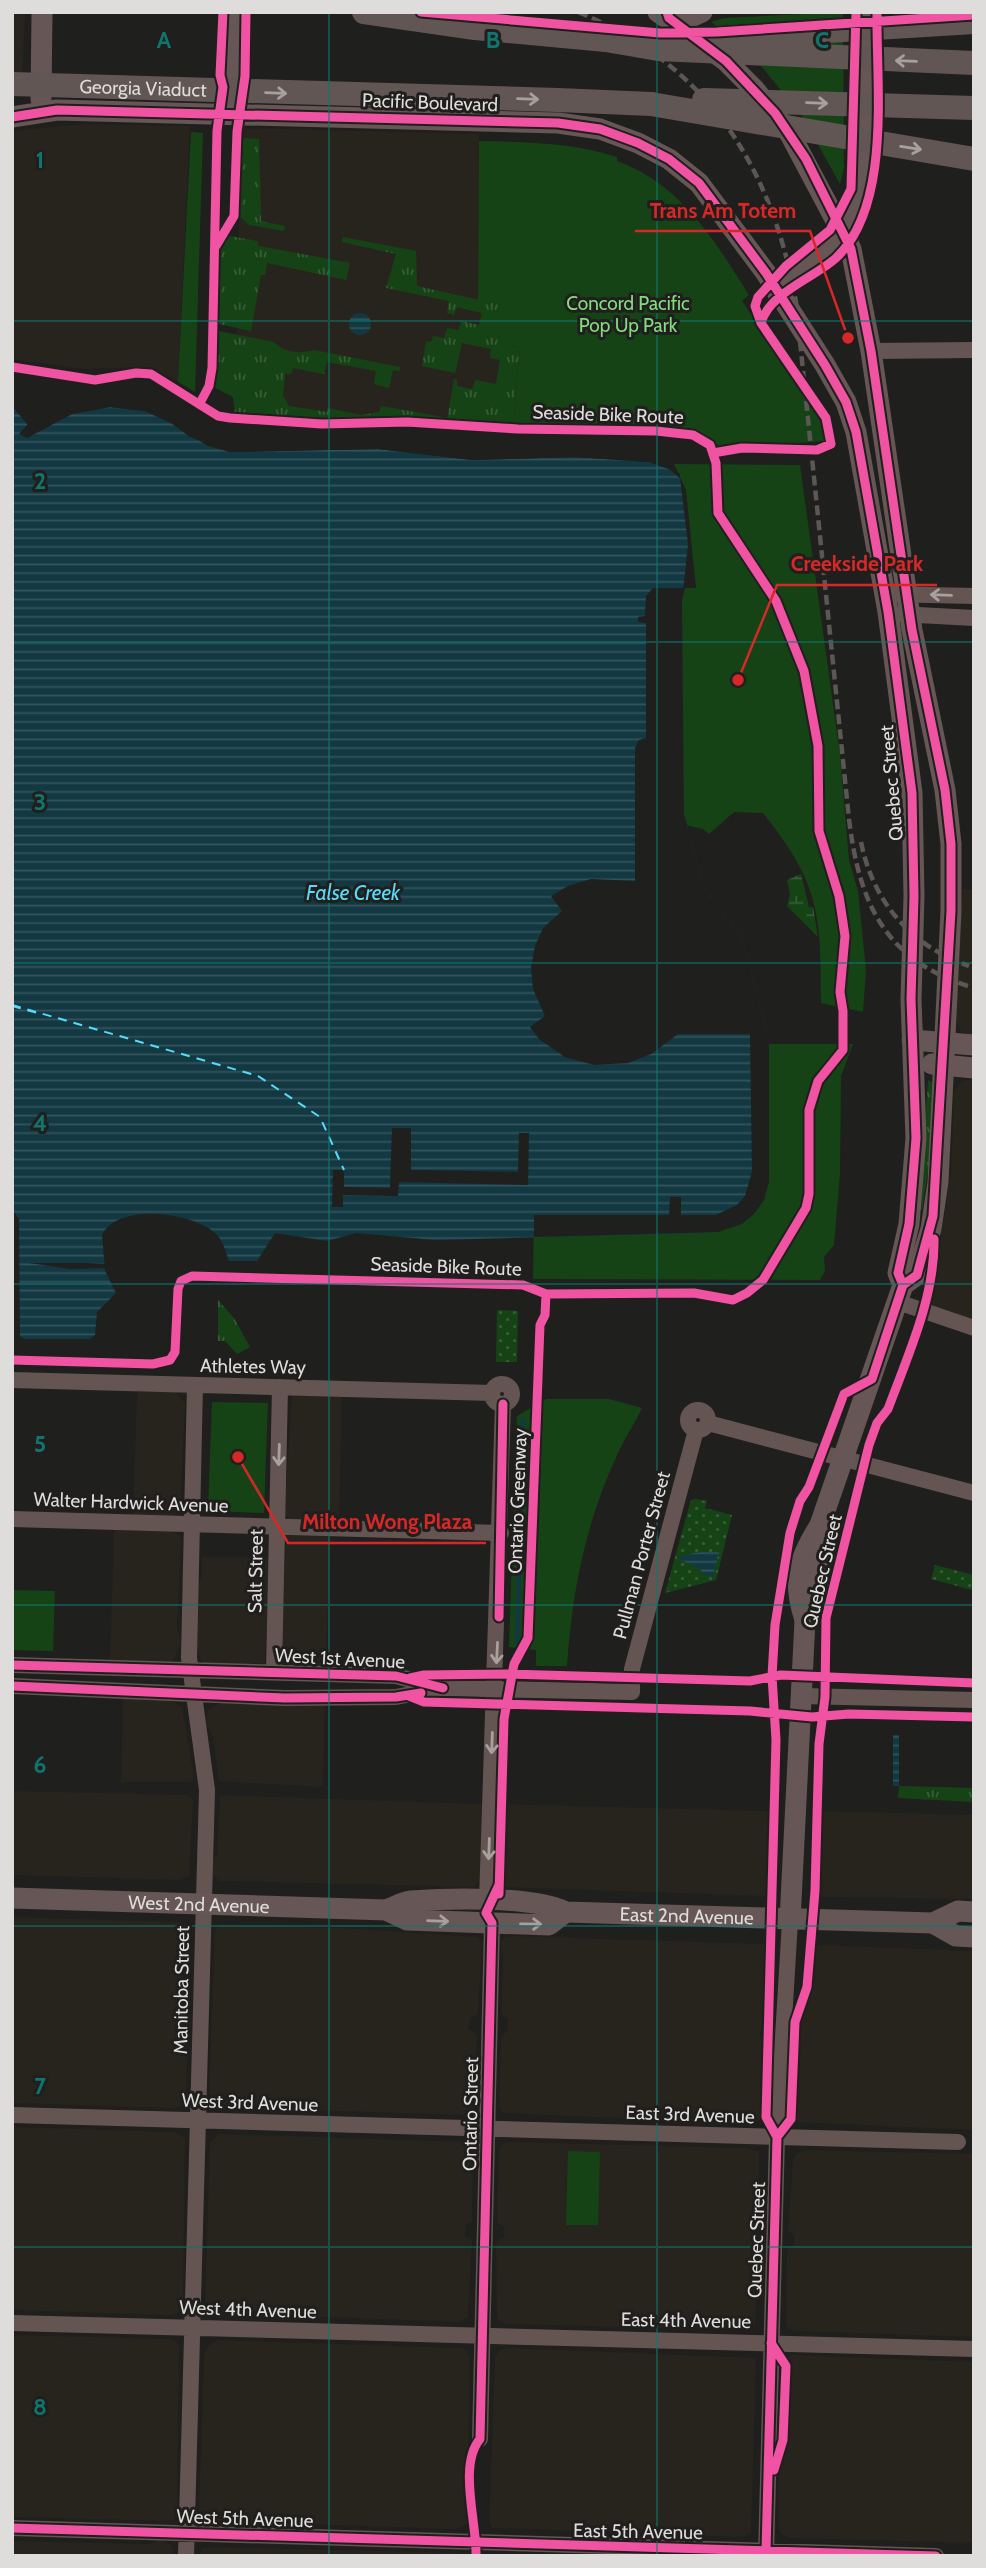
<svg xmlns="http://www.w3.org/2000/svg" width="986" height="2568" font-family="Cabin,sans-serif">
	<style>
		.built { fill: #27241d }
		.grass { fill: url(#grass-tufts) }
		.wetland { fill: url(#wetland-marsh) }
		.park { fill: #164316 }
		.garden { fill: url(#garden-dots) }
		.water { fill: url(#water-rules) }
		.pier { fill: #1f1f1e }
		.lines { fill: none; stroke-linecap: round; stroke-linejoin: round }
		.stream { stroke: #123841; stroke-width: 4.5 }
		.ferry { stroke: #58dbfa; stroke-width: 2; stroke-dasharray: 9 7; stroke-linecap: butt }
		.street { stroke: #655552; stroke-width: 16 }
		.secondary { stroke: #665655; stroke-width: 21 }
		.primary { stroke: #625654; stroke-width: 24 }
		.rail { stroke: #5c5654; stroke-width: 4.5; stroke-dasharray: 10 5; stroke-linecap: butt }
		.primary-bridge { stroke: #625654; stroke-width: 24 }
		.cycleway-casing { stroke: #201f1d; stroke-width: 13 }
		.cycleway { stroke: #f153a3; stroke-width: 9 }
		.oneway { stroke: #a6a09e }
		.oneway2 { stroke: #a8a09d }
		.oneway3 { stroke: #a8a09f }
		.grid { fill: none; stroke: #0f766e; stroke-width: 2; stroke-opacity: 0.55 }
		.labels { text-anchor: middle; stroke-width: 6; stroke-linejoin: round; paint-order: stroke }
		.street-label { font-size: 19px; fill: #dedddb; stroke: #201f1d }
		.park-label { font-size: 19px; fill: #84dc80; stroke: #201f1d }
		.water-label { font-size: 21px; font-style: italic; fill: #58dbfa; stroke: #201f1d }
		.grid-label { font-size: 23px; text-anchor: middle; font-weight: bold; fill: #0f766e; stroke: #201f1d; stroke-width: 6; stroke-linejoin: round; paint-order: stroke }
		.leader { fill: none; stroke: #d62828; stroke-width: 2.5 }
		.callout-dot { fill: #d62828; stroke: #201f1d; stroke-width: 2.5 }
		.callout-label { font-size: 21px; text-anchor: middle; font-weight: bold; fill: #d62828; stroke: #201f1d; stroke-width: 6; stroke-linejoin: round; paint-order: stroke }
	</style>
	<defs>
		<pattern id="grass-tufts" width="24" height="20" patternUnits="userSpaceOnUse" patternTransform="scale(1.75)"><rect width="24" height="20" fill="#164316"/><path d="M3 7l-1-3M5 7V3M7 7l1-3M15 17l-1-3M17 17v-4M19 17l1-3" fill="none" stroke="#375e37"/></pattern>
		<pattern id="wetland-marsh" width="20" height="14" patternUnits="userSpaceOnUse" patternTransform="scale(1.75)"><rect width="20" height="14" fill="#164316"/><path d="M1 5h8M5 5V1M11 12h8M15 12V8" fill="none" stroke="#375e37"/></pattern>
		<pattern id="garden-dots" width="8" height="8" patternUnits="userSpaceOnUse" patternTransform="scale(1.75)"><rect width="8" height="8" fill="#164316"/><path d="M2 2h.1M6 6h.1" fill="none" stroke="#375e37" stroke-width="1.8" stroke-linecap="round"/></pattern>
		<pattern id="water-rules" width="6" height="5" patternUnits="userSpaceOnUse" patternTransform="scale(1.75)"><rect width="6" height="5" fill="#123841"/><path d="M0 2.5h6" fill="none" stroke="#34545c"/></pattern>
	</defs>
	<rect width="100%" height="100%" fill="#1f1f1e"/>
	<path class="built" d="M12,12h13l-3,81 -10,8z
		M81,124l109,2 -12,256 -27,-15 -68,2 -71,-10v-228z
		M241,128l238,6 -1,166 24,5 -1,39 19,2 -7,79 -107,-8 -26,4 -76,-1 -24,-5 -45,-1z
		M963,889h11v147l-13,-4 -6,-14z
		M974,1079v245l-48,-20 11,-42 14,-89 3,-81 8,-11z
		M163,1391l12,1 10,11 -4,90 2,11 -10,12h-40l4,-124z
		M292,1395l50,1 -3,127 -52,-3 -3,-5z
		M114,1528l58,2 9,8 -4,91 4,14 -8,17 -9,3 -54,-2z
		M286,1535h44l-4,133 -37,-2 -8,-7z
		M202,1557l69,1 -6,105 -58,1 -7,-5 -4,-14 1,-60 5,-6z
		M127,1696l43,4 12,7 12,71 -3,4h-70l2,-83z
		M220,1703h105l-2,84 -104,-6 -6,-44 -7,-14 2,-12z
		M12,1791l175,4 6,5 -4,76 -9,4 -168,-5z
		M220,1795l259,9 3,2 -1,72 -7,9 -255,-6 -7,-8v-11l5,-8z
		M501,1804l265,7 14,8 -2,61h-8v13l-5,3 -265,-9 -5,-5 2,-74z
		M828,1811l146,4v84l-154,-2 -3,-15 -6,-2 -1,-3v-58l3,-4z
		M12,1917l168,5 6,2 4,7 -4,167 -3,7 -9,3 -162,-5z
		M220,1925l121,3 137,9 4,7 -4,70 -8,5 -1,10 8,5 -3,75 -11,6 -248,-8 -6,-13 6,-163z
		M514,1936l250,8 3,11 8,1 1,6 -4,45 3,12 -14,8 -1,11 4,2v78l-13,6 -248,-11 -4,-7 2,-69 6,-6 1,-12 -7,-5 2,-57 -3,-13 5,-7z
		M821,1945l153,6v179l-178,-8v-93l16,-39 1,-43z
		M12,2127l162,5 11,6 -2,167 -4,7 -9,3 -158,-5z
		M220,2134l248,8 5,7 -1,73 -7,4v10l7,4 -4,77 -8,5 -251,-9 -4,-8 5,-163z
		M505,2142l238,6 16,3v78l-6,5v11l5,4 -3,76 -9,5 -239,-6 -10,-5 -1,-77 8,-5v-10l-7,-5 2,-73z
		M804,2150l170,4v183l-179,-6 -7,-3 -2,-5 1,-70 1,-6 6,-2v-9l-6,-6 5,-71 4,-6z
		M12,2335l157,4 10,5 -2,169 -3,6 -6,2 -156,-4z
		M217,2340l243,8 7,2 3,8 -3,166 -11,5 -251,-8 -6,-9 5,-157 4,-9z
		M507,2348l249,10 -5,175 -8,4 -251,-9 -3,-7 6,-164 4,-7z
		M793,2355l181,7v181l-185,-5 -8,-4 -3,-8 4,-160 3,-7z
		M161,2540l11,6 2,10h-162v-15l138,3z
		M213,2547l244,6 8,3h-267l5,-8z"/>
	<path class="grass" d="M239,138l20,1 2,82 24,5 -1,5 -35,-6 -11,-10z
		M230,236l27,5 2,5 91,17 -4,17 -79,-17 -2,12h-4l-10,56 -32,-7 2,-79z
		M343,237l73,14 1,35 85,19v40l18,2 -7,78 -66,-5 7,-41 3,1v6l15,3 3,-9 21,4 4,-24 -10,-2 1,-9 -29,-6 -7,30 -33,-7 4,-25 5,1 2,-6 11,2 3,-10 12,2 2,-9 18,4 3,-12 -25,-6 -3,8 -7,-2 2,-12 -63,-13 10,-34 -54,-12z
		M219,331l55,11c10,11 26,12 40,8l86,17v4l-7,-1 -4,18 -15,-4 2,-13 -49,-9 -3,12 -31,-6 -2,6h-6l-2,21 6,11 38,6v-4l34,7 18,-3 2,-6 62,11 -1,3c-45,-4 -91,4 -137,0 -23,-2 -46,-5 -70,-6l-2,-17 -19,-10z
		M928,1080l4,2 -3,82 -7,46h-3z
		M218,1300l16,18 16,29 -13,7 -12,-13h-7z
		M899,1786l75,2v14l-76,-4z"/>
	<path class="wetland" d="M801,874l8,33h4l5,30 -31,-31 3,-11 -3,-15z"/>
	<path class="park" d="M843,12l1,156 -4,16 -38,-68 -58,-71 -33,-23 13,-4z
		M191,132l12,1 -8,259 -17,-10z
		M479,141c47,1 92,1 138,16v4c64,23 98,80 132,134l-7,6 84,122 1,18 -110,7 -16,-14 -188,-9 7,-78 -19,-2v-40l-23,-5z
		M674,464l126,1 40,290 9,105 9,31 8,79 -3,42 -42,-9c0,-88 -1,-119 -58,-190l-29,-1 -25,22 -6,-5 -31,-7 -19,-234h43l-10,-98z
		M751,1044h102l-12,32 -1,97 -6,72 -10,12 1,14 -5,9 -287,-1 1,-64z
		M546,1399h63l33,9c-7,15 -16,28 -23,43 -33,69 -47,140 -52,215h-31v-16l-27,-3 8,-231z
		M212,1402l56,1 -4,110 -56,-2z
		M12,1590l43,1 -2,60 -41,-1z
		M568,2151l32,1 -2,73h-32z"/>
	<path class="garden" d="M497,1310l21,1 -1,51h-21z
		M695,1499l12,2 -2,7 27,7 -16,65 -51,13 26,-93z
		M935,1565l39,10 -2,15 -41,-11z"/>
	<path class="water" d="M349 324a11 11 0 1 1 22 0a11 11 0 1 1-22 0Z
		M12,406l19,23 21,-5 20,-10 38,-7 35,4 26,12 19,14 40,15 148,-3 94,11 103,-3 74,5 20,7 11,9 8,66 -6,57 2,213 20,74 37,48 28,101v145c-9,35 -32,49 -67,51l-267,7 -79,-7 -29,8 -52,-8 -18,28h-28c-3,-8 -6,-20 -12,-26 -22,-23 -99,-33 -115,0l3,36 11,22 -19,19 -2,23 -5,4h-65l-5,-2 -1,-118 -7,-10z
		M700,1552h19l-6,25 -11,-3 -1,-4 -25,-13z
		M893,1735h6v51h-6z"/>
	<path class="pier" d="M110,404l36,4 26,12 37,23 21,5 148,-3 94,12 103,-4 75,6 21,7 9,8v4l-11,-9 -20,-7 -74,-5 -103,3 -94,-11 -148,3 -22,-6 -37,-23 -26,-12 -35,-4 -38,7 -45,24 -8,-4 11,-12 7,4 34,-16z
		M653,588h32l-3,13 2,213 20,74 37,48 28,101v145l-5,18 -10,14 -12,10 -24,8 -184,5v-22h135l1,-18h11v18h35l21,-10 8,-9 7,-24 -2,-138h-72l-27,20 -23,9 -34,2 -29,-8 -26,-18 -9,-12 15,-11 -12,-27 -2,-21 4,-22 8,-18 19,-17 -11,-15 17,-10 23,-7 44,2v-133l4,-8 7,-2v-115l-8,-1v-5l7,-1 1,-20z
		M392,1128h19v42l107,2 1,-39h10l-1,52 -129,-3 -1,14 -55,-1v12h-11l1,-37h11v17l46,1z
		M29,1263h56l23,1v4l-37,1z"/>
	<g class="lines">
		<path class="stream" d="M517,1643l6,-223"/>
		<path class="ferry" d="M12,1005l246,71 62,41 24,53
			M12,1006l29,8"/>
		<path class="street" d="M871,351l103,-1
			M885,594l89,2
			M899,614l75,4
			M898,1302l76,26
			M12,1380l480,13
			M492 1394a10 10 0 1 1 20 0a10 10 0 1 1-20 0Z
			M688 1420a10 10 0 1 1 20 0a10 10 0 1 1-20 0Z
			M708,1423l266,70
			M12,1519l489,14
			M12,1665l384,11 47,12 189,4v-23l64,-239
			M274,1672l6,-285
			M12,1686l273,12 111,-1 45,-9
			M800,1696l174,4
			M487,1901l16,-497
			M12,2115l946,27
			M12,2323l962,26
			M480,2439l12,-516
			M12,2528l924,28
			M186,2556l21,-766 -18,-132 6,-273
			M766,2556l11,-419 13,-216"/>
		<g class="secondary">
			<path d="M658,12l68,49 29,29 35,44 61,115 20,102 41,279 33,160 6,54v67l-13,271 -7,47 -14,46 -14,10 -83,240c-22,35 -28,55 -15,95l-15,301"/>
			<path d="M676,24l26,-12"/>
			<path d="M41,99l1,-87"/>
			<path d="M229,104l6,-92"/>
			<path d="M12,117l45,-7 501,13 42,6 38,14 31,16 30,24 67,90 59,92 21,37 10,30 32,180 24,181 2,103 -3,103 5,139 -7,86 -11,49 5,12"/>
			<path d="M777,292c22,-18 47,-35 65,-58 36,-47 25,-162 26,-222"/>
			<path d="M912,1040l62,5"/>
			<path d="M932,1064l42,4"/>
			<path d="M805,1620c15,-29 19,-62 15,-95"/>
			<path id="s1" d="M12,1898l374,12 21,10 142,5 17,-13"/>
			<path id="s2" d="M386,1910c8,-3 17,-8 25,-9 37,-3 124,-5 155,11l367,11 25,-12 16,1"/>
			<path d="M933,1923l23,13 18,1"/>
		</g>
		<path class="primary" d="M364,12l111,16 131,12
			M558,100l93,4"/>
		<path class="rail" d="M578,12c131,54 194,155 218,290l53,517c10,83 35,140 119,167
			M861,842c12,60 50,104 108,124"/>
		<g class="primary-bridge">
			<path d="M712,38l262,-16"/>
			<path d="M606,40l52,9 316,14"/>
			<path id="s3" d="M12,84l546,16"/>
			<path d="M704,100l270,8"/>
			<path d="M651,104l323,55"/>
		</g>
		<g class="cycleway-casing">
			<path id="cycleway" d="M421,12l239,21 57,-1 257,-17
				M667,12l2,6 57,43 49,52 31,46 45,90 20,102 41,279 33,160 6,54v67l-18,305 -16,59 -14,10 -31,94 -28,15 -35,93 -9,14 -10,32 -15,92 -3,51 4,64 -10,377 11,20 -11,414
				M12,117l45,-7 501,13 42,6 38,14 31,16 30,24 67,90 59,92 21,37 10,30 32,180 24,181 2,103 -3,103 5,139 -7,86 -11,49 5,12
				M216,246l18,-30 3,-84 8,-56 1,-64
				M761,323c8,-30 53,-45 75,-65 56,-53 40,-173 41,-245
				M12,367l83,13 41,-7 15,1 67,42 12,2 92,6 85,-2 111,7 138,2 37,4 17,10 6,18 2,50 58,88 28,70 14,75 1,85 20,65 6,40 -5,56 3,19v39l-25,31 -9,29v84l-3,14 -43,72 -16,13 -14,7 -39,-7 -148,1 -23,-9 -331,-9 -11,5 -3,8 -3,63 -5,8 -17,4 -141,-4
				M200,403l9,-17 3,-18 5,-237 6,-44 -3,-12 3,-63
				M713,453l29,-5 75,2 14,-6 -5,-26 -65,-95 -6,-17 3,-9 28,-31 44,-36 21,-41 5,-177
				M499,1617l4,-213
				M12,1665l384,11 47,12
				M410,1678l14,-3 83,-1 243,7 31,-6 193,8
				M12,1686l273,12 111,-1 25,-4
				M409,1696l15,6 326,9 62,6 37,-3 125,3
				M499,1894l5,-175 10,-55 14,-26 12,-313 5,-10 1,-21
				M777,2137l14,-18 4,-97 12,-35 8,-96 4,-147 6,-47 1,-79 43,-173 8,-22 11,-14c20,-54 47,-112 46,-170
				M771,2343l15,23 -3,74 -9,30
				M12,2528l924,28
				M476,2556c1,-33 -18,-91 4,-117l12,-516 -6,-10 13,-28"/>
		</g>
		<use href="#cycleway" class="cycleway"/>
	</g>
	<defs><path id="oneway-shaft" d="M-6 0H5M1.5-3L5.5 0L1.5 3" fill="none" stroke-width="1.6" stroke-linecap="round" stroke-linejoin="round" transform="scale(1.75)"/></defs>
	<g class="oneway">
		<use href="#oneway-shaft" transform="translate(906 61) rotate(-178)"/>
		<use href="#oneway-shaft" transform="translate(276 93) rotate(2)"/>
		<use href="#oneway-shaft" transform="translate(528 99) rotate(2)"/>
		<use href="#oneway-shaft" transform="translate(817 103) rotate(2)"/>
		<use href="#oneway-shaft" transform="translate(911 148) rotate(9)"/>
	</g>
	<g class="oneway2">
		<use href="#oneway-shaft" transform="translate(941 595) rotate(-178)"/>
		<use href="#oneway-shaft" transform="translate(279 1455) rotate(92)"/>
		<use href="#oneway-shaft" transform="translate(497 1653) rotate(93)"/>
		<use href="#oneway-shaft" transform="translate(492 1743) rotate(92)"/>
		<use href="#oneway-shaft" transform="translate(489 1849) rotate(92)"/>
	</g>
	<g class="oneway3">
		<use href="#oneway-shaft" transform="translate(438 1921) rotate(2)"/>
		<use href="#oneway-shaft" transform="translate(531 1924) rotate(1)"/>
	</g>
	<path class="grid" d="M329,12v2544M657,12v2544M12,321h962M12,642h962M12,963h962M12,1284h962M12,1605h962M12,1926h962M12,2247h962"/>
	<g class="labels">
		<g class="street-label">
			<text dy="7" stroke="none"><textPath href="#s3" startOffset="131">Georgia Viaduct</textPath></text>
			<text transform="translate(430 102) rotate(2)" y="7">Pacific Boulevard</text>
			<text transform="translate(608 414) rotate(2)" y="7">Seaside Bike Route</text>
			<text transform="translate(891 783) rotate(-95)" y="7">Quebec Street</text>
			<text transform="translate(446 1266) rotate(2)" y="7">Seaside Bike Route</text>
			<text transform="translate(253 1366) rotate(1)" y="7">Athletes Way</text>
			<text transform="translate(517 1501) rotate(-88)" y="7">Ontario Greenway</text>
			<text transform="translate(131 1502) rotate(2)" y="7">Walter Hardwick Avenue</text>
			<text transform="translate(641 1555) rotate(-75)" y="7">Pullman Porter Street</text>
			<text transform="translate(255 1571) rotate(-89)" y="7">Salt Street</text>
			<text transform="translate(822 1571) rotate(-77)" y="7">Quebec Street</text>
			<text transform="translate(340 1658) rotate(3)" y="7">West 1st Avenue</text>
			<text dy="7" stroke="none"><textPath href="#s1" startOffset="187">West 2nd Avenue</textPath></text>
			<text dy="7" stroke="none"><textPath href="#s2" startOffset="304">East 2nd Avenue</textPath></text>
			<text transform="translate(181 1990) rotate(-89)" y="7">Manitoba Street</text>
			<text transform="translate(250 2102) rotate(2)" y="7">West 3rd Avenue</text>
			<text transform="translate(470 2114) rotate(-89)" y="7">Ontario Street</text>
			<text transform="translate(690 2114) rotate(2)" y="7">East 3rd Avenue</text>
			<text transform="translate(756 2240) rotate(-88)" y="7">Quebec Street</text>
			<text transform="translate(248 2309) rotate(2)" y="7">West 4th Avenue</text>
			<text transform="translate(686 2320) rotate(1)" y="7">East 4th Avenue</text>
			<text transform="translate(245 2518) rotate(2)" y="7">West 5th Avenue</text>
			<text transform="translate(638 2531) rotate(1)" y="7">East 5th Avenue</text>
		</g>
		<g class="park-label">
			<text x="628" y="310">Concord Pacific<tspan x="628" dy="22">Pop Up Park</tspan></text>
		</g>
		<g class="water-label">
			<text x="353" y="900">False Creek</text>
		</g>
	</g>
	<g class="grid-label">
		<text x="164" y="48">A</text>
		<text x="493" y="48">B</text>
		<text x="822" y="48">C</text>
		<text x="40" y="168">1</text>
		<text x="40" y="489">2</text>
		<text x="40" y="810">3</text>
		<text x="40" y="1131">4</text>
		<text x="40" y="1452">5</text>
		<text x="40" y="1773">6</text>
		<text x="40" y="2094">7</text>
		<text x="40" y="2415">8</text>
	</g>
	<path class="leader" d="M848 338L810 231H635M738 680L777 585H937M238 1457L288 1543H486"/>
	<g class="callout-dot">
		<circle cx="848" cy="338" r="7"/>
		<circle cx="738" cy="680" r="7"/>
		<circle cx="238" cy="1457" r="7"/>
	</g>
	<g class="callout-label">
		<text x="723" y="218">Trans Am Totem</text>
		<text x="857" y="571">Creekside Park</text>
		<text x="387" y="1529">Milton Wong Plaza</text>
	</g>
	<rect width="986" height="2568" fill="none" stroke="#dedddb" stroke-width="28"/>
</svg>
